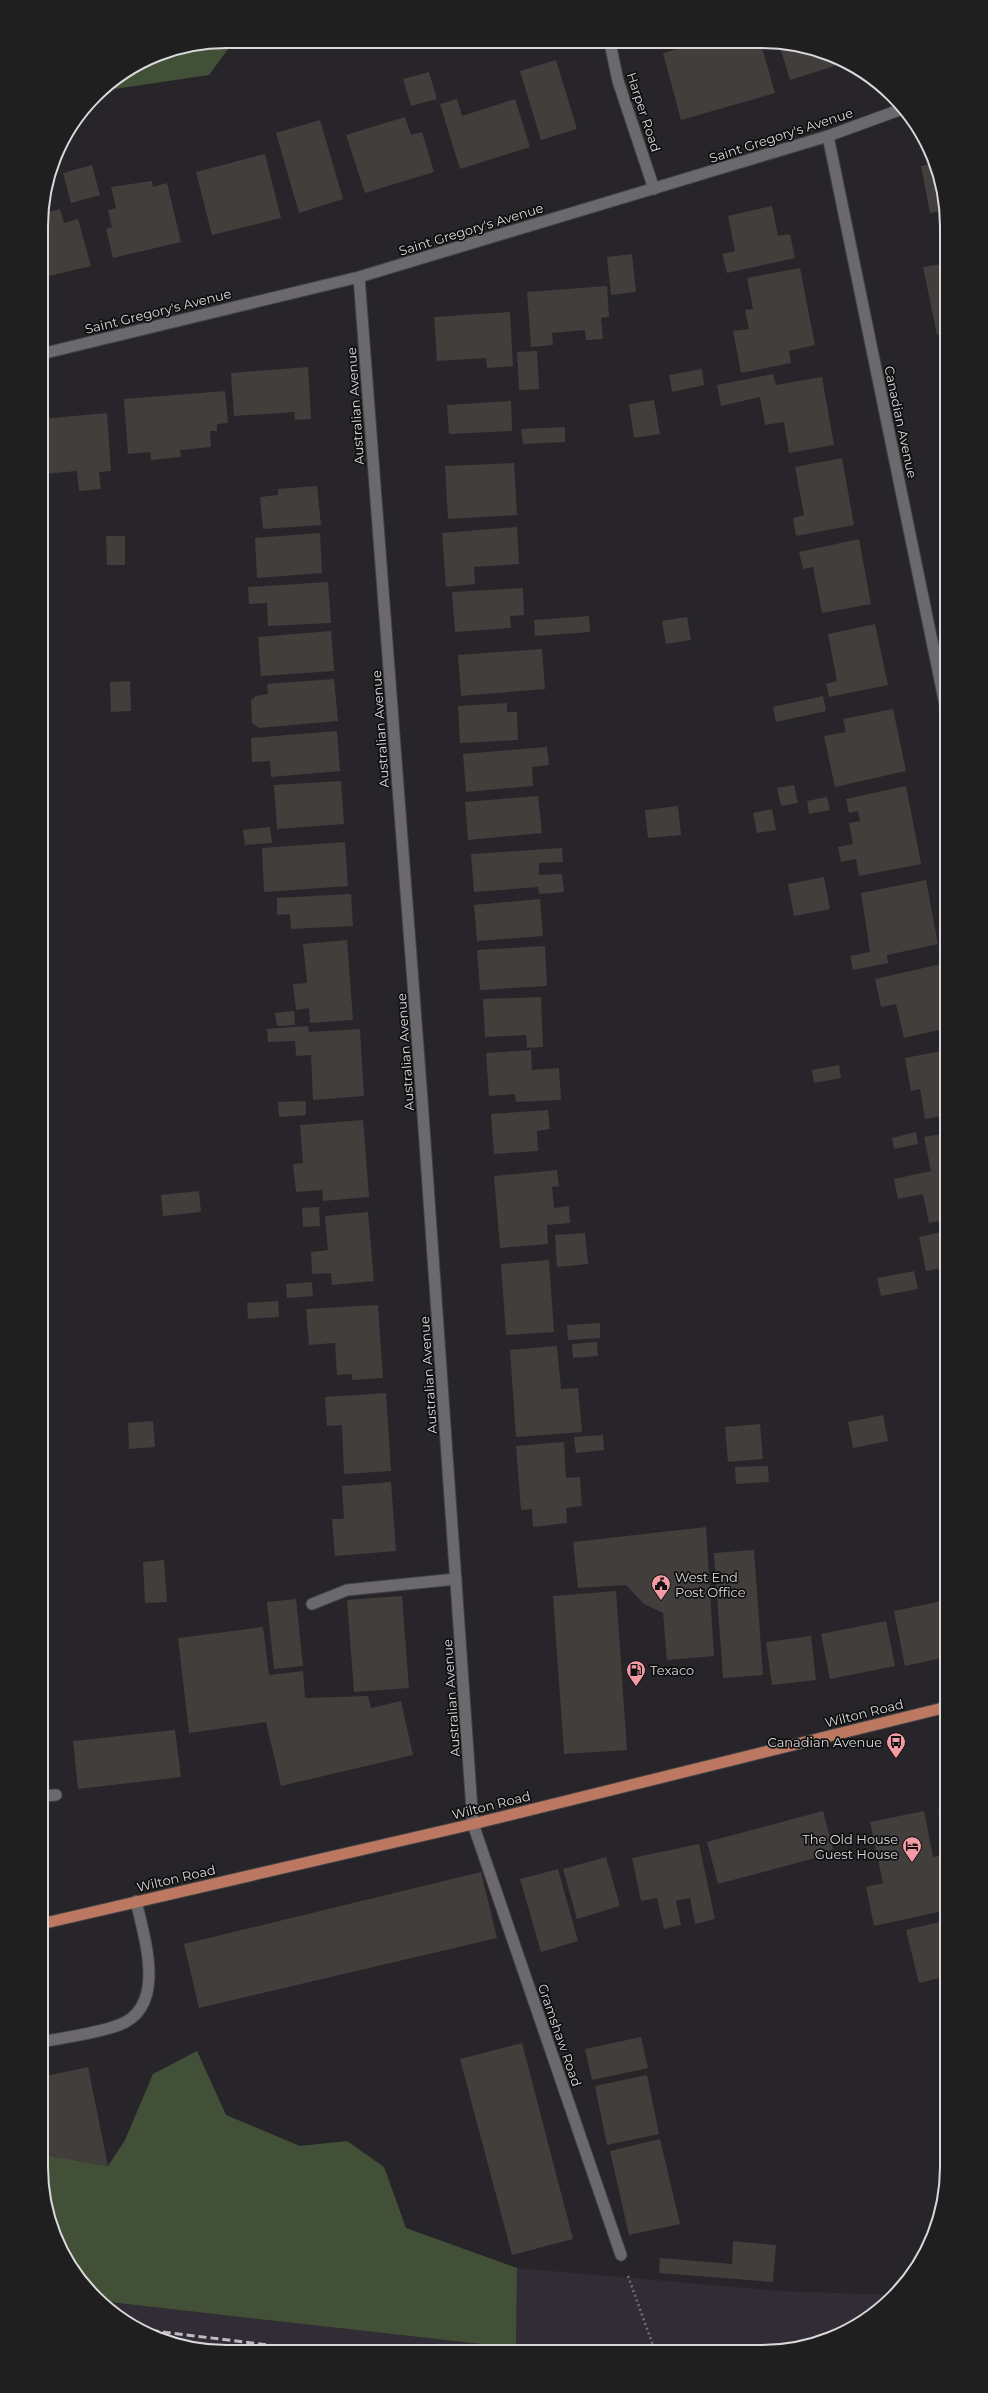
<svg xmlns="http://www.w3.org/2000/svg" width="988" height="2393" font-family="Montserrat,sans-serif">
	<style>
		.built { fill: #312c35 }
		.green { fill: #415037 }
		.building { fill: #423e3c }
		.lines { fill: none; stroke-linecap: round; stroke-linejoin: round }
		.service-casing { stroke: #444345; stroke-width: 13 }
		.minor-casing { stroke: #444345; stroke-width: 13 }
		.trunk-casing { stroke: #444345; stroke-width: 13 }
		.path { stroke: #716f72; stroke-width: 2.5; stroke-dasharray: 2 3; stroke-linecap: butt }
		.service { stroke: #6b696d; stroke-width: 11 }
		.minor { stroke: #6b696d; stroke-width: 11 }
		.trunk { stroke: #bc7861; stroke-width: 11 }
		.rail { stroke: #bdbcbe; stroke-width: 3; stroke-dasharray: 8 4; stroke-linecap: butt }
		.labels { text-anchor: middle; stroke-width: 3.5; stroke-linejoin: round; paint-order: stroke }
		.street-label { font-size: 13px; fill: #d9d8da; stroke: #0f0f10 }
		.poi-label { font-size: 13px; fill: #d9d8da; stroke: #0f0f10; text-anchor: start }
		.rim { fill: none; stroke: #d9d8da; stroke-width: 2 }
	</style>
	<rect width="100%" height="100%" fill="#272529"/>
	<path class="built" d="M517,2268l264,23 112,4 -39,32 -45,19 -47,6 -572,-4 -45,-15 -41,-27 -4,-5 416,47z"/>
	<path class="green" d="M226,41h8l-25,34 -108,16 55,-36z
		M197,2051l29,64 74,31 47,-5 37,26 22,61 111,40 -1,80 -416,-47 -34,-42 -19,-45 -6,-60 67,12 17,-26 28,-66z"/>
	<path class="building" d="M696,44h65l14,49 -94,27 -18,-67z
		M779,44l19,1 49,17 -57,18z
		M556,60l21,69 -36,11 -21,-69z
		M429,72l8,27 -26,7 -8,-27z
		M457,99l5,17 53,-17 15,48 -70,22 -20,-65z
		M405,117l6,18 11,-3 12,40 -69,21 -19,-58z
		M320,120l23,79 -44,14 -23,-80z
		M265,154l16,64 -69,17 -16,-63z
		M934,163l7,16 4,31 -15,3 -9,-47z
		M92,165l8,30 -29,8 -8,-30z
		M152,181l1,6 14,-4 14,59 -68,16 -7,-29 6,-2 -4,-17 8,-2 -5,-21z
		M772,206l6,30 12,-2 5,24 -68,15 -5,-19 13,-3 -7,-35z
		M60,209l4,14 14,-4 13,47 -50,12v-64z
		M632,254l4,38 -25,3 -4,-38z
		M947,263v70l-10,2 -14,-68z
		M800,268l15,77 -26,6 2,12 -50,10 -8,-42 16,-2 -4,-19 8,-1 -6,-31z
		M607,286l2,31 -8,1 2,21 -17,1 -1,-10 -33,3 1,12 -22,2 -4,-55z
		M510,312l3,54 -26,2 -1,-10 -49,3 -3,-44z
		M537,351l2,38 -20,1 -2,-38z
		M947,354v27h-1l-5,-26z
		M308,367l3,52 -16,1 -1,-8 -60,4 -3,-43z
		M702,369l2,16 -32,7 -3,-17z
		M773,374l3,11 46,-8 12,68 -45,8 -5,-31 -19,3 -5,-28 -39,9 -4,-21z
		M225,391l3,32 -11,1v7h-7l1,16 -31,3 1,7 -30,3 -1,-8 -22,2 -4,-55z
		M654,400l6,34 -26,4 -5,-34z
		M511,401l1,30 -63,3 -2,-29z
		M107,413l4,58 -12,1 2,17 -22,2 -2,-20 -32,3 -4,-55z
		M565,427v15l-42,2 -2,-15z
		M842,458l12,67 -58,11 -3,-18 11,-3 -9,-48z
		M514,463l3,52 -69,4 -3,-53z
		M317,486l4,39 -58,4 -3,-32 18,-2v-6z
		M517,527l2,37 -45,3 1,17 -29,3 -4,-54z
		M320,533l2,40 -65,5 -2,-40z
		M106,536h19v29h-18z
		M859,539l12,65 -49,9 -9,-46 -10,2 -4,-17z
		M328,582l3,41 -63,3 -1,-23 -18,1 -1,-17z
		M523,588l1,27 -14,1 1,12 -56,4 -3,-40z
		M589,616l1,16 -55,4 -1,-16z
		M687,617l4,23 -25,4 -4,-23z
		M875,624l13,61 -59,12 -3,-13 11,-3 -9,-47z
		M331,631l3,40 -73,5 -3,-39z
		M542,649l3,40 -84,7 -3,-41z
		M334,679l4,42 -79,7 -7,-5 -1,-23 5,-4 12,-2 -1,-10z
		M130,681l1,30 -20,1 -1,-30z
		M823,696l3,15 -50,11 -3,-15z
		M507,703v9h10l1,28 -58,3 -2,-37z
		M893,709l13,62 -71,16 -11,-51 22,-4 -3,-13z
		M337,731l3,40 -69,6 -1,-16 -18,1 -1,-24z
		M547,747l2,18 -17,2 1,19 -67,6 -3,-38z
		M341,781l3,43 -67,5 -3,-44z
		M794,785l4,18 -17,3 -4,-18z
		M906,786l15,78 -62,12 -3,-17 -15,3 -3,-15 15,-3 -4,-21 11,-2 -2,-10 -9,2 -3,-14z
		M538,796l4,37 -74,7 -3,-38z
		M827,797l3,13 -21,4 -2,-13z
		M678,806l3,29 -33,3 -3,-28z
		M772,809l4,21 -19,3 -4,-20z
		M270,827l2,16 -27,2 -2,-15z
		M345,842l3,44 -84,6 -2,-44z
		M562,848l1,14 -24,1v12l23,-1 2,18 -25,2 -1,-7 -64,5 -3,-38z
		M824,877l6,32 -36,7 -6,-32z
		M926,880l12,64 -51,11 1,8 -35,7 -3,-14 20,-4 -9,-59z
		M351,894l2,32 -62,3 -1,-15 -13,1v-17z
		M540,899l3,37 -66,5 -3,-36z
		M347,940l6,80 -43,3 -1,-15 -13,2 -3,-26 14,-1 -4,-39z
		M41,946h6v13h-6z
		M545,946l2,40 -67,4 -3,-40z
		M941,964l6,27v37l-43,10 -8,-34 -15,3 -6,-28z
		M541,997l2,50 -16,1 -1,-13 -41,2 -2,-38z
		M294,1011l1,14 -18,1 -2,-13z
		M41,1019h7v13h-7z
		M308,1026l1,6 51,-3 4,67 -51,4 -2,-45 -15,1 -1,-15 -27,1 -1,-13z
		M531,1050l1,20 27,-2 2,32 -45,2 -1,-8 -26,2 -3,-43z
		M947,1050v65l-22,4 -5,-30 -9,2 -6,-33z
		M839,1065l2,13 -27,5 -2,-13z
		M306,1101v14l-27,2 -1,-15z
		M548,1110l2,19 -13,2 1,20 -44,3 -3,-40z
		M363,1120l6,77 -46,4 -1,-11 -26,2 -3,-28 10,-1 -3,-38z
		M916,1132l2,12 -24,5 -2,-11z
		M947,1133v86l-18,4 -6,-29 -25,5 -4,-20 37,-8 -7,-34z
		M557,1170l2,16 -7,1 2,21 15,-2 1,17 -23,2 1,19 -48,4 -6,-72z
		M199,1191l2,21 -38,4 -2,-21z
		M319,1207l1,19 -17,1 -1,-19z
		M368,1212l6,69 -42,4 -1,-12 -19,1 -1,-22 17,-2 -3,-34z
		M947,1231v36l-21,4 -7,-34z
		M585,1233l3,31 -31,3 -2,-32z
		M549,1260l5,72 -48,3 -5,-71z
		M914,1271l4,18 -37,7 -4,-18z
		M312,1282l1,14 -26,2 -1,-14z
		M278,1301l1,16 -31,2 -1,-16z
		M947,1303v22h-1l-5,-21z
		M378,1305l5,73 -31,2v-6l-15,1 -2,-32 -26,2 -3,-36z
		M600,1323v15l-32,2 -1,-15z
		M597,1342l1,14 -25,2 -1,-14z
		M557,1346l4,43 17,-1 4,44 -66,5 -6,-87z
		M41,1350h5v13h-5z
		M386,1393l5,78 -47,3 -2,-49 -15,1 -2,-29z
		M883,1415l5,26 -35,7 -5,-26z
		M947,1415v17h-1l-3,-16z
		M153,1421l2,26 -26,2 -1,-26z
		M760,1424l3,35 -35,3 -3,-35z
		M603,1435l1,15 -28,3 -2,-16z
		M564,1442l2,36 14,-1 2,29 -16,2 1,15 -34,4 -1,-18 -11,1 -5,-64z
		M768,1466l1,16 -33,2 -1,-17z
		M391,1482l5,69 -61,5 -3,-37h12l-2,-33z
		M706,1527l8,129 -47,4 -4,-47 -19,-9 -18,-19 -48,3 -5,-46z
		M754,1550l9,125 -40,3 -9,-125z
		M164,1560l3,42 -22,1 -2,-41z
		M616,1591l11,159 -63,4 -11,-158z
		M402,1596l7,92 -55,4 -7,-92z
		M296,1599l7,67 -29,3 -7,-67z
		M947,1600v57l-42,9 -11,-55z
		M886,1621l9,45 -65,13 -9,-45z
		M263,1627l6,48 34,-4 2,27 63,-2 3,12 30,-7 12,54 -132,31 -15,-64 -77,11 -11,-95z
		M811,1636l5,44 -44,5 -6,-43z
		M175,1730l6,47 -103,12 -5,-48z
		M947,1808v34h-1l-8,-32z
		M823,1811l11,42 -116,31 -11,-42z
		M924,1811l9,46 10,-2 4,15v40l-73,16 -8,-39 17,-4 -13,-61z
		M699,1844l16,75 -20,5 -5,-26 -14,3 5,24 -17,4 -7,-31 -16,3 -9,-43z
		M606,1857l14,49 -43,13 -14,-50z
		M558,1869l20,72 -37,11 -21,-73z
		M481,1872l16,66 -298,70 -15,-64z
		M947,1920v56l-28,7 -13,-53z
		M641,2037l7,31 -56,12 -7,-31z
		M522,2043l51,196 -61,16 -52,-196z
		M88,2067l20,99 -67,-12v-77z
		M647,2075l12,59 -52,11 -12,-59z
		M660,2139l20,85 -51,11 -19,-84z
		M733,2241l43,4 -3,37 -114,-9 1,-15 72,6z"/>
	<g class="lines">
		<g class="service-casing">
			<path id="service" d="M312,1604l35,-14 109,-11
				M41,1796l15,-1
				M41,2042c25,-5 54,-8 78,-17 49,-18 25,-88 17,-124"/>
		</g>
		<g class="minor-casing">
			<path id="minor" d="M610,43l8,38 36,108
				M828,136l119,578
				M359,277l63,823 51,724 148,431
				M41,354l318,-77 469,-141 74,-27"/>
		</g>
		<g class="trunk-casing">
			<path id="trunk" d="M41,1924l432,-100 474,-117"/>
		</g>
		<path class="path" d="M628,2276l27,75"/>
		<use href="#service" class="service"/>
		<use href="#minor" class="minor"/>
		<use href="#trunk" class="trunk"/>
		<path class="rail" d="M139,2329l161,20"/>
	</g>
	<defs>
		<g id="civic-pin" transform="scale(1)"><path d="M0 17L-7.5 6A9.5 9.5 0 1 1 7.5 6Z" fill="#f49aa2" stroke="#0f0f10"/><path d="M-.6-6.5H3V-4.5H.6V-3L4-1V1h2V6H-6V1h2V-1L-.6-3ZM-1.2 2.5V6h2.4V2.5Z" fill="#111"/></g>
		<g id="fuel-pin" transform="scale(1)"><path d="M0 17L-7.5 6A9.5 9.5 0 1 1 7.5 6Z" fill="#f49aa2" stroke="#0f0f10"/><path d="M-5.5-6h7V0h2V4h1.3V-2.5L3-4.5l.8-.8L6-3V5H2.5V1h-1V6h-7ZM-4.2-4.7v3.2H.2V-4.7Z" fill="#111"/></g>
		<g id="bus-pin" transform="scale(1)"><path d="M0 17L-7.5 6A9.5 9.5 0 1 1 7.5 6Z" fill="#f49aa2" stroke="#0f0f10"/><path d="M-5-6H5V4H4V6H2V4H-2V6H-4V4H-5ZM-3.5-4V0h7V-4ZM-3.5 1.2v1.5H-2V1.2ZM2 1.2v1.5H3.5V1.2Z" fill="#111"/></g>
		<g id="hotel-pin" transform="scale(1)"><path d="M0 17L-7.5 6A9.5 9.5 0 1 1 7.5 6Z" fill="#f49aa2" stroke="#0f0f10"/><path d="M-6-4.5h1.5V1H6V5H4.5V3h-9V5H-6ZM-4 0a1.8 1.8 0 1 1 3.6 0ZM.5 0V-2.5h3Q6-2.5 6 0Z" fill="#111"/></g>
	</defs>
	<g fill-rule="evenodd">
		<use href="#civic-pin" x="661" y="1584"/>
		<use href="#fuel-pin" x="636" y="1670"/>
		<use href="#bus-pin" x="896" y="1742"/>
		<use href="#hotel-pin" x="912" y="1846"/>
	</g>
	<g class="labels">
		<g class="street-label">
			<text transform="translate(644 112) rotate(72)" y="5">Harper Road</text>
			<text transform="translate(781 135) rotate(-18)" y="5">Saint Gregory's Avenue</text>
			<text transform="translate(471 229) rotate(-17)" y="5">Saint Gregory's Avenue</text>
			<text transform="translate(158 311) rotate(-14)" y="5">Saint Gregory's Avenue</text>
			<text transform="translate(355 406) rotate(-94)" y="5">Australian Avenue</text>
			<text transform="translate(901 422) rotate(78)" y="5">Canadian Avenue</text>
			<text transform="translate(380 729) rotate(-94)" y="5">Australian Avenue</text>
			<text transform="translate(405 1052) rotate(-94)" y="5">Australian Avenue</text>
			<text transform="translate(428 1375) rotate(-94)" y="5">Australian Avenue</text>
			<text transform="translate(451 1698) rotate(-94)" y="5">Australian Avenue</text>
			<text transform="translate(864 1713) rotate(-14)" y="5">Wilton Road</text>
			<text transform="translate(491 1805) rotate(-14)" y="5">Wilton Road</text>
			<text transform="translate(176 1878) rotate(-13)" y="5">Wilton Road</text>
			<text transform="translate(560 2035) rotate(71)" y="5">Gramshaw Road</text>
		</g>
		<g class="poi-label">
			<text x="675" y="1582">West End<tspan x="675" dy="15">Post Office</tspan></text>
			<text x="650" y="1675">Texaco</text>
			<text x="882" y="1747" text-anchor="end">Canadian Avenue</text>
			<text x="898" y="1844" text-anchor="end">The Old House<tspan x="898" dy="15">Guest House</tspan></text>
		</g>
	</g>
	<path d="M0 0H988V2393H0ZM226 48H762A178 178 0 0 1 940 226V2167A178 178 0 0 1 762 2345H226A178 178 0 0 1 48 2167V226A178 178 0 0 1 226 48Z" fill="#1f1f20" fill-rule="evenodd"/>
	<path class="rim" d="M226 48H762A178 178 0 0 1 940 226V2167A178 178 0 0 1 762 2345H226A178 178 0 0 1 48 2167V226A178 178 0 0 1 226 48Z"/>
</svg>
